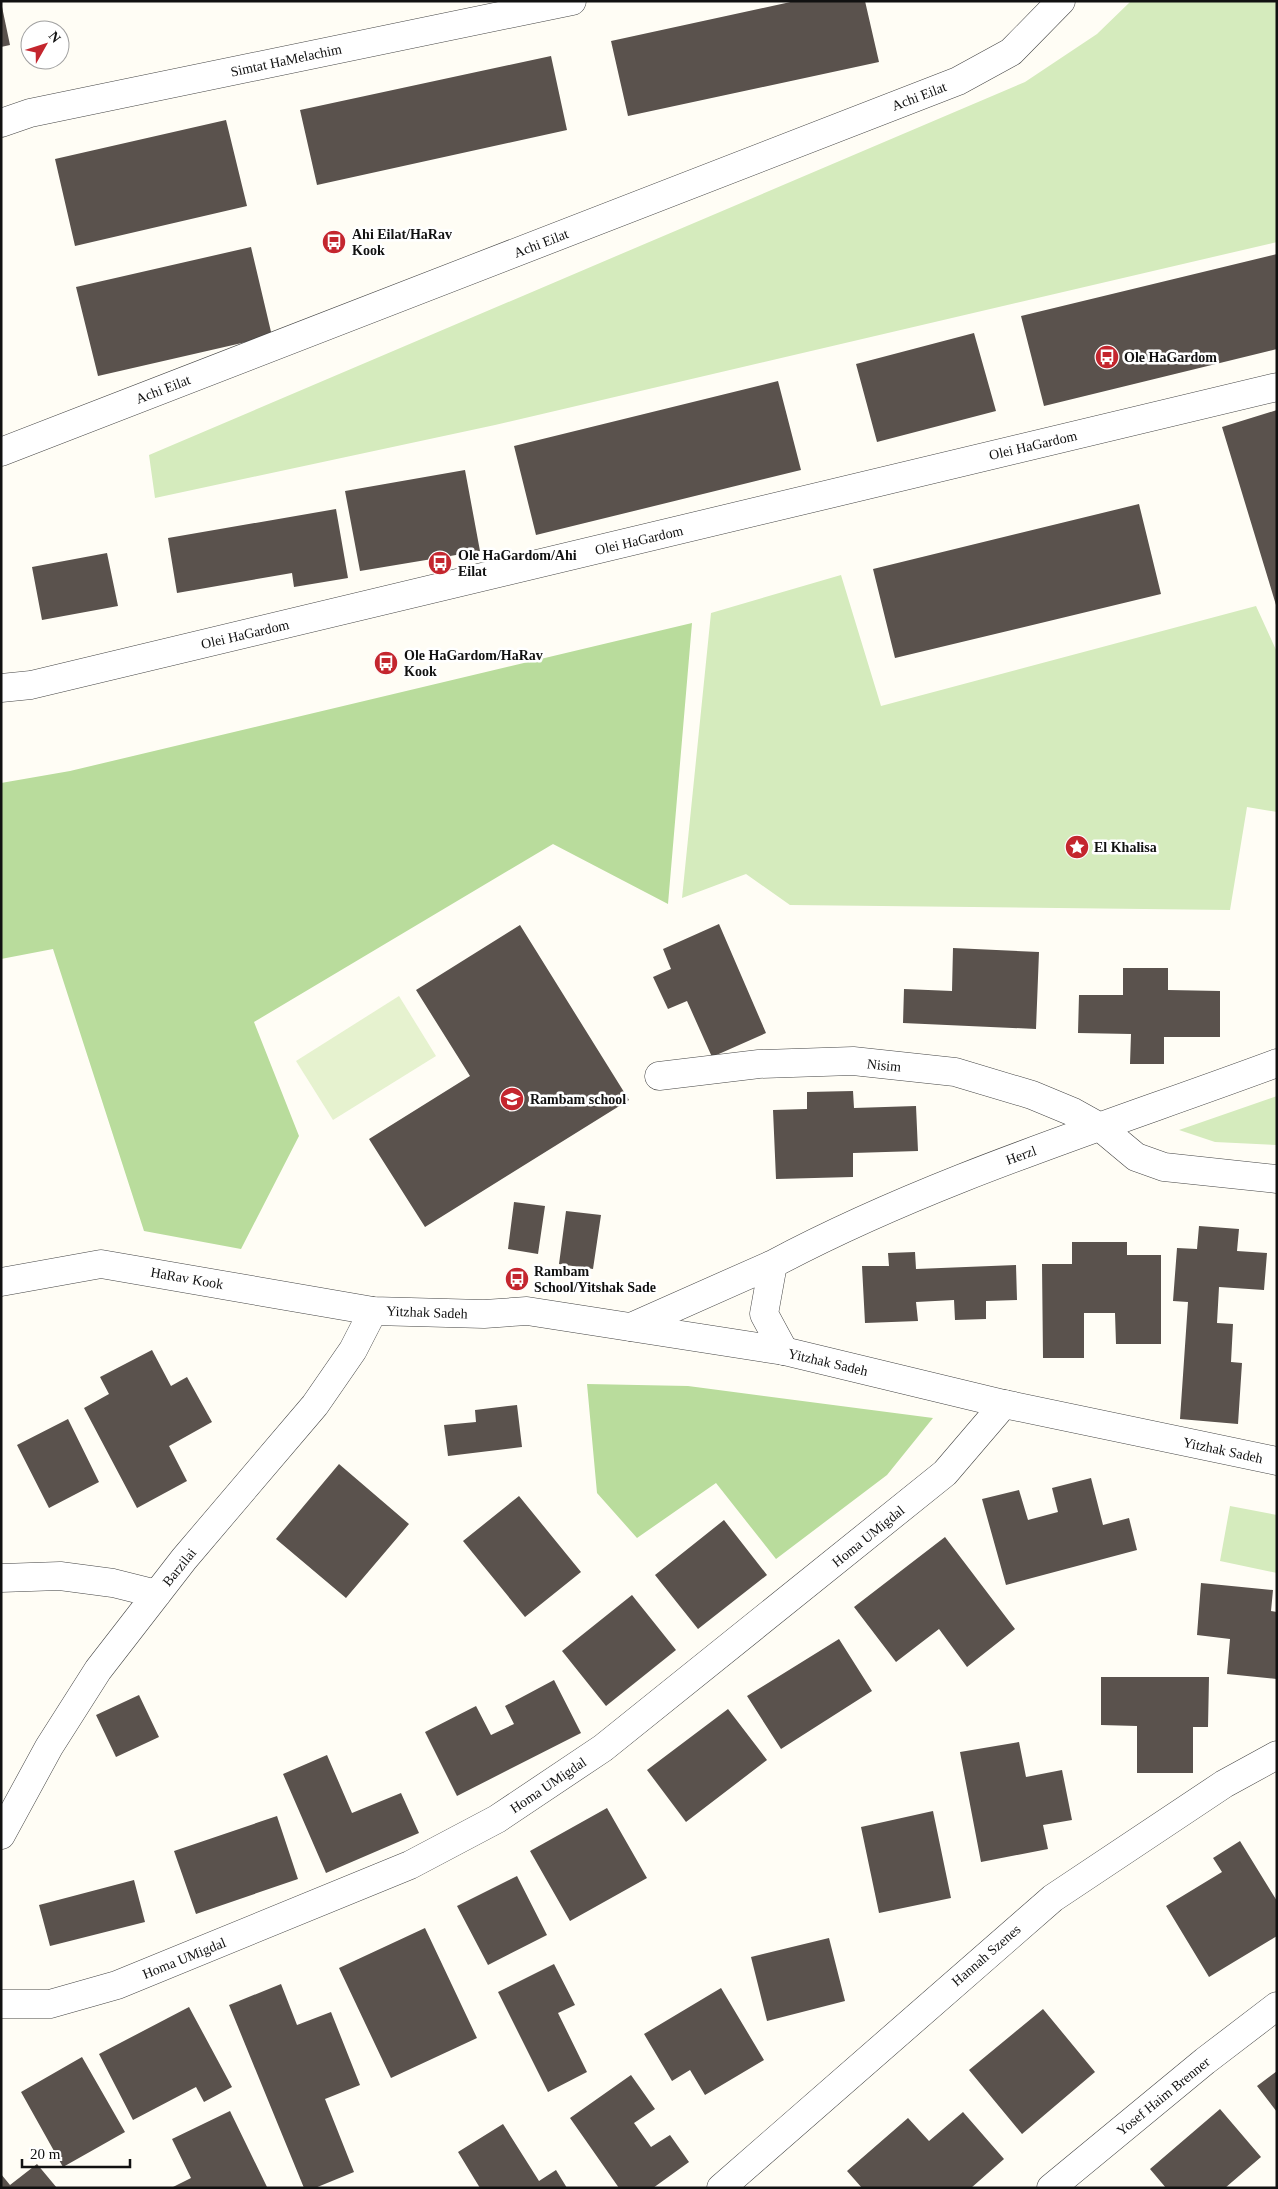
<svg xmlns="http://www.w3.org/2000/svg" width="1278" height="2189" font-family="Georgia,serif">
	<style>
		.green { fill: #d5ebbd }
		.forest { fill: #b9dc9c }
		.pitch { fill: #e6f2cf }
		.building { fill: #5a524d }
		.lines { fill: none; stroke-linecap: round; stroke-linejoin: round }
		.minor-casing { stroke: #444; stroke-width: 29 }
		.tertiary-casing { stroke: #444; stroke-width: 29 }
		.minor { stroke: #fff; stroke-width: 28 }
		.tertiary { stroke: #fff; stroke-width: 28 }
		.labels { text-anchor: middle; stroke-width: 5; stroke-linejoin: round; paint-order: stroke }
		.street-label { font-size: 14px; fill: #111; stroke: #fff }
		.poi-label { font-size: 14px; font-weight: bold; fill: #111; stroke: #fff; text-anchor: start }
	</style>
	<rect width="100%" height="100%" fill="#fffdf5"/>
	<path class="green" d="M1131,1h146v241l-782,183 -340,73 -6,-43 876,-373 72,-48z
		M841,575l40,131 375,-100 21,46v160l-30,-5 -17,103 -440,-5 -44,-31 -64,24 29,-285z
		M1277,1096v49l-62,-3 -36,-12z
		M1230,1506l47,9v58l-57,-12z"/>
	<path class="forest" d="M692,623l-24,281 -115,-60 -299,178 45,114 -58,113 -97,-18 -91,-282 -52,10v-176l69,-12z
		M587,1384l101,2 245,32 -46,57 -111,84 -60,-76 -79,55 -40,-45z"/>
	<path class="pitch" d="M399,996l37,60 -103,64 -37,-59z"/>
	<path class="building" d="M795,1h70l14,61 -251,54 -17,-75z
		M1,2l9,43 -9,2z
		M551,56l16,74 -250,55 -17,-75z
		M226,120l21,86 -172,40 -20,-87z
		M251,247l21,89 -174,40 -22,-89z
		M1277,254v95l-233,57 -23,-90z
		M974,333l22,78 -119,31 -21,-78z
		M778,381l23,89 -265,65 -22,-89z
		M1277,410v195h-1l-54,-178z
		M465,470l15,81 -120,20 -15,-80z
		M1139,504l22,90 -266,64 -22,-89z
		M336,509l12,69 -54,9 -2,-14 -115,20 -9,-55z
		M107,553l11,53 -76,14 -10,-53z
		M719,924l47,109 -54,24 -25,-56 -19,8 -15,-32 18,-8 -8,-20z
		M520,925l109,175 -204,127 -56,-88 101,-63 -54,-86z
		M953,948l86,4 -3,77 -133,-6 1,-34 48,2z
		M1123,968h45v22l52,1v46h-56v27h-34l1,-30 -53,-1 1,-38h44z
		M853,1091l1,17 62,-2 2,45 -65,2v24l-77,2 -3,-69 34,-1v-17z
		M514,1202l31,4 -7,48 -30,-5z
		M566,1211l35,4 -8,54 -34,-5z
		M1199,1226l40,3 -2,22 30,2 -3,37 -45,-3 -2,36 16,1 -2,38 11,1 -4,61 -58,-5 8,-117 -15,-1 4,-53 20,1z
		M1072,1242h55v13h34v89h-45l-1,-31h-31v45h-41l-1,-94h30z
		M915,1252l1,17 100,-4 1,35 -31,1v18l-31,1 -1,-20 -38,2 2,19 -53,2 -3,-57h27l-1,-13z
		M152,1350l19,36 16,-9 25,45 -43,24 18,35 -50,27 -53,-100 25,-14 -9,-17z
		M517,1405l5,42 -74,9 -4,-31 32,-3 -1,-12z
		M68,1419l31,63 -50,26 -32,-63z
		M339,1464l70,60 -63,74 -70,-59z
		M1091,1478l12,47 26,-7 8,32 -131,35 -24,-86 37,-9 9,30 30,-8 -6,-24z
		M519,1496l62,76 -56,45 -62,-76z
		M724,1520l43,55 -69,54 -43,-54z
		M945,1537l70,92 -48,38 -28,-38 -43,33 -42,-55z
		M1201,1583l72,7 -2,21 6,1v67l-50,-5 3,-35 -33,-4z
		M632,1595l44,55 -70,56 -44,-55z
		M839,1639l33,52 -91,58 -34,-53z
		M1101,1677h108l-1,50h-15v46h-56v-47l-36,-1z
		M554,1680l27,53 -124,63 -32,-64 51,-26 15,29 23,-11 -9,-18z
		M139,1695l20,42 -43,20 -20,-42z
		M728,1709l39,51 -81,62 -39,-52z
		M1019,1742l7,35 36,-7 10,50 -29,5 5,24 -67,13 -21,-110z
		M327,1755l25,58 49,-20 18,40 -93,40 -43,-99z
		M607,1808l40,70 -77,43 -40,-70z
		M933,1811l18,87 -72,15 -18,-86z
		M277,1816l21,63 -102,35 -22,-63z
		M1240,1841l37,60v35l-68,41 -43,-71 56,-34 -9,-14z
		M517,1876l30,59 -59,30 -31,-59z
		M134,1880l11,42 -95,24 -11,-41z
		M425,1928l52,110 -86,40 -52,-110z
		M829,1938l16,63 -78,20 -16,-64z
		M554,1964l21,41 -17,8 29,59 -39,20 -50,-100z
		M281,1984l16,41 34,-13 29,73 -35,14 29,73 -39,16h-11l-75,-183z
		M721,1988l43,72 -59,35 -15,-25 -18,11 -28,-47z
		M189,2007l43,80 -28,15 -8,-15 -63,33 -34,-66z
		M1043,2009l52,63 -73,62 -53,-64z
		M82,2057l43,75 -62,35 -42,-75z
		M1277,2071v41l-20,-26z
		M631,2075l24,34 -21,14 17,24 19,-12 19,27 -36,26h-34l-49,-70z
		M1220,2109l41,48 -36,31h-59l-16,-19z
		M230,2111l37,76 -96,1 20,-10 -19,-39z
		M963,2112l41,47 -33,29h-109l-15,-17 61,-53 21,23z
		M503,2124l36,57 17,-11 11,18h-87l-22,-36z
		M37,2164l20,24h-56v-14l9,11z"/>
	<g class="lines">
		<g class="minor-casing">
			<path id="minor" d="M1,123l29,-10 542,-112
				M1,452l957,-371 53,-29 50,-51
				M659,1076l100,-12 94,-3 102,11 77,23 41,17 27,15 36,30 28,10 113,12
				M631,1327l142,-63
				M784,1351l-20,-37 9,-50c160,-85 334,-138 504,-201
				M1,1578l59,-2 53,7 44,11
				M1,1835l48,-88 49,-77 86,-111 131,-154 38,-55 20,-39
				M1,2004h49l67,-19 293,-120 87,-46 106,-71 342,-275 59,-69
				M721,2188l332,-290 171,-114 53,-29
				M1051,2188l154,-127 72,-55"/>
		</g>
		<g class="tertiary-casing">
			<path id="tertiary" d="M1,688l30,-3 1246,-298
				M1,1282l100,-18 272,47 111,3 43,-3 257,40 220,53 273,57"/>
		</g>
		<use href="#minor" class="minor"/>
		<use href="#tertiary" class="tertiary"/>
	</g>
	<defs>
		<g id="bus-disc" transform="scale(1.25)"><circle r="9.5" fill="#c4262e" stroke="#fff"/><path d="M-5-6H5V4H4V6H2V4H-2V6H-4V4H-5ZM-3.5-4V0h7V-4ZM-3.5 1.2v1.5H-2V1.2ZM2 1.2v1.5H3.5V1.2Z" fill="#fff"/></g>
		<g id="sight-disc" transform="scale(1.25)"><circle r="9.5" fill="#c4262e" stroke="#fff"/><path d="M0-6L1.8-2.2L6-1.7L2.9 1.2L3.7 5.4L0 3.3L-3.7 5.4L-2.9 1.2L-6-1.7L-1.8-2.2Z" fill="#fff"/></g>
		<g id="school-disc" transform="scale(1.25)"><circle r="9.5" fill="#c4262e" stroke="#fff"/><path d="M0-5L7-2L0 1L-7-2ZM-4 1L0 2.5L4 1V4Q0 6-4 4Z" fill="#fff"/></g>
	</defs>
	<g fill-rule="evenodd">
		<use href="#bus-disc" x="334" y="242"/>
		<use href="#bus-disc" x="1107" y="357"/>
		<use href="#bus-disc" x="440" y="563"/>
		<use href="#bus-disc" x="386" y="663"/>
		<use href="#sight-disc" x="1077" y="847"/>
		<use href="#school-disc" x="512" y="1099"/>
		<use href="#bus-disc" x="517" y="1279"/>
	</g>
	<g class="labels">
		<g class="street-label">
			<text transform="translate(286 60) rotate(-12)" y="5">Simtat HaMelachim</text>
			<text transform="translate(919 96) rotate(-21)" y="5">Achi Eilat</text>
			<text transform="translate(541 243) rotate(-21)" y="5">Achi Eilat</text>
			<text transform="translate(163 389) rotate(-21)" y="5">Achi Eilat</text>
			<text transform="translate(1033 445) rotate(-13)" y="5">Olei HaGardom</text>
			<text transform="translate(639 540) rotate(-13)" y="5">Olei HaGardom</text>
			<text transform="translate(245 634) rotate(-13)" y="5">Olei HaGardom</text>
			<text transform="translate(884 1065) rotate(6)" y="5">Nisim</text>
			<text transform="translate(1021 1155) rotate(-20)" y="5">Herzl</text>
			<text transform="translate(187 1278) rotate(10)" y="5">HaRav Kook</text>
			<text transform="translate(427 1312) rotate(2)" y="5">Yitzhak Sadeh</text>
			<text transform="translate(828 1362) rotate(13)" y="5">Yitzhak Sadeh</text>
			<text transform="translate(1223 1450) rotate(12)" y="5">Yitzhak Sadeh</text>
			<text transform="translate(868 1536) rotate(-39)" y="5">Homa UMigdal</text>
			<text transform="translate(179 1567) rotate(-51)" y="5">Barzilai</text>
			<text transform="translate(548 1785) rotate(-34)" y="5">Homa UMigdal</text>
			<text transform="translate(986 1955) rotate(-41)" y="5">Hannah Szenes</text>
			<text transform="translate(184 1958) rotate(-22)" y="5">Homa UMigdal</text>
			<text transform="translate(1163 2096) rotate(-39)" y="5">Yosef Haim Brenner</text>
		</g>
		<g class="poi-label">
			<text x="352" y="239">Ahi Eilat/HaRav<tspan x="352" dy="16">Kook</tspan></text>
			<text x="1124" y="362">Ole HaGardom</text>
			<text x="458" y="560">Ole HaGardom/Ahi<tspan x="458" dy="16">Eilat</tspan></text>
			<text x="404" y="660">Ole HaGardom/HaRav<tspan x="404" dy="16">Kook</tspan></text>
			<text x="1094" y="852">El Khalisa</text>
			<text x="530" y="1104">Rambam school</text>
			<text x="534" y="1276">Rambam<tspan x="534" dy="16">School/Yitshak Sade</tspan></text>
		</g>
	</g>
	<rect width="1278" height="2189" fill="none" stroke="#111111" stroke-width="5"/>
	<g transform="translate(45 45) rotate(51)"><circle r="24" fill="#ffffff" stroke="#a0a0a0"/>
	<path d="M0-4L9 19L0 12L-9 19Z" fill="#c4262e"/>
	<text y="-8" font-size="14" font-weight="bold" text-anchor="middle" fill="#111111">N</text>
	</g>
	<path d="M22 2159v8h108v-8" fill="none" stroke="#111111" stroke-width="2.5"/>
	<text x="30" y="2159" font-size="15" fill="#111111" stroke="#ffffff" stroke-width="4" paint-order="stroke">20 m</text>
</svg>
